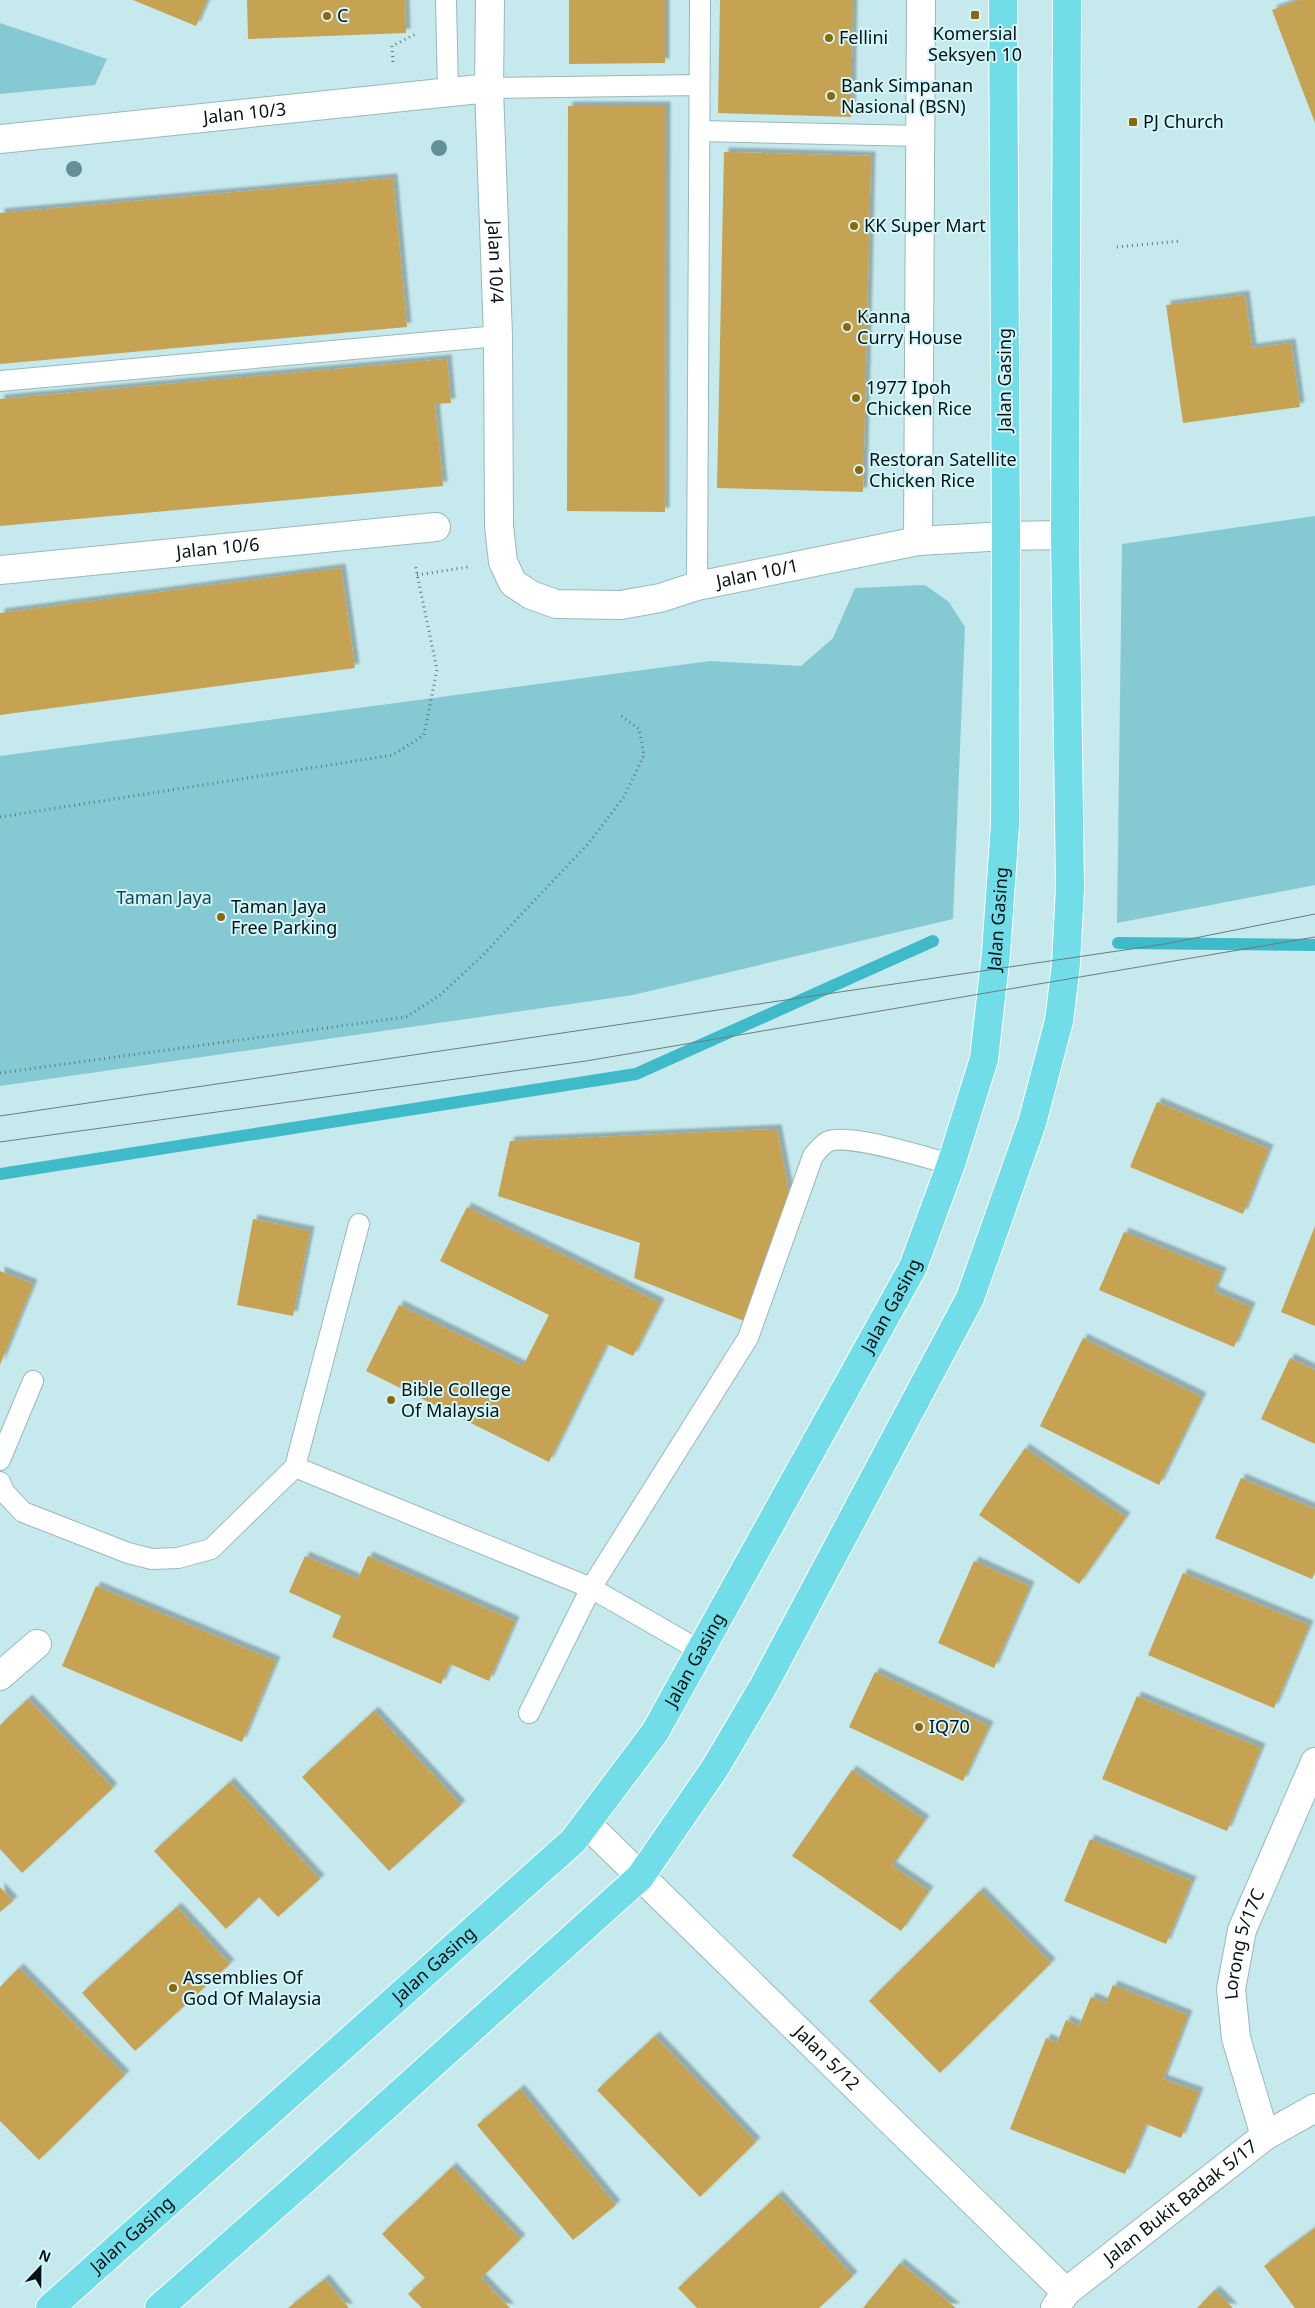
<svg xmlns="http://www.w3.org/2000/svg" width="1315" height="2308" font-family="'Noto Sans',sans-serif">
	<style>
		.green { fill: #85cad3 }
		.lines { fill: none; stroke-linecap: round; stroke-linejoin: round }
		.stream { stroke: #3ebac8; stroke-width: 12 }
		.building { fill: #c6a252; filter: url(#shadow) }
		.service-casing { stroke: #97b9bd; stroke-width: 22 }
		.minor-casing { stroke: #97b9bd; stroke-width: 30 }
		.primary-casing { stroke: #fff; stroke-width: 30 }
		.path { stroke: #62797c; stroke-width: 3; stroke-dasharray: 1 4; stroke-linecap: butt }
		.service { stroke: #fff; stroke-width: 20 }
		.minor { stroke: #fff; stroke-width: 28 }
		.primary { stroke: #71dde8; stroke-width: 28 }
		.tram { stroke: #677f81; stroke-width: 1 }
		.tree { fill: #639096 }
		.poi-dot { fill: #8b6808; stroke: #d3f6fb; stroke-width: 2 }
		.labels { text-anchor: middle; stroke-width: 4; stroke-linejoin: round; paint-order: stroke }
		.poi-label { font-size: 18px; fill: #061213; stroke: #d3f6fb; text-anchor: start }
		.street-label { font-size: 18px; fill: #061213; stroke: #d3f6fb }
		.park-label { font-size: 18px; fill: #12484e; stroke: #d3f6fb }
	</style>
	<defs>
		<filter id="shadow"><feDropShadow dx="4.5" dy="-4.5" stdDeviation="1" flood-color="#0004"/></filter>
	</defs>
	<rect width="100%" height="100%" fill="#c6e9ed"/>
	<path class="green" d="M0,23l107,36 -12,26 -95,9z
		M1315,516v369l-198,38 5,-379z
		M925,585l24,17 16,25 -12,292 -320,76 -633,91v-330l710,-95 91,5 32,-28 22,-50z"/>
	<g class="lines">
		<path class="stream" d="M1118,943l197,2
			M0,1174l636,-100 297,-133"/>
	</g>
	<path class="building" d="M133,0h74l-11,26z
		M247,0h158l1,33 -158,6z
		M569,0h96v63l-96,1z
		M720,0h133l-2,117 -133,-4z
		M1299,0h16v123l-43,-113z
		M568,106h98l-1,406 -98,-1z
		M724,152l147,4 -8,336 -146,-4z
		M393,178l14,149 -407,37v-151z
		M1245,295l7,53 39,-5 9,64 -117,16 -17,-118z
		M447,359l4,44 -16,1 8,82 -443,40v-127z
		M341,568l14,100 -355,47v-102z
		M1157,1102l112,47 -26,65 -113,-47z
		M777,1129l13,68 -46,124 -110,-43 6,-35 -142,-47 12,-55z
		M467,1207l193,96 -27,53 -26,-12 -58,118 -183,-91 33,-66 124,61 26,-51 -109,-54z
		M253,1219l57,12 -17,85 -56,-11z
		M1315,1226v100l-34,-14z
		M1124,1232l98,40 -8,19 37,16 -17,40 -135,-57z
		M0,1271l33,13 -33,81z
		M1083,1338l119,59 -43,88 -119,-59z
		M1290,1358l25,12v74l-54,-25z
		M1025,1448l101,69 -47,67 -100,-69z
		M1241,1478l74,31v63l-3,7 -97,-41z
		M305,1556l53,23 10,-23 147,65 -26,60 -39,-17 -9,20 -109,-47 9,-21 -52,-24z
		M974,1561l56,25 -36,82 -56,-25z
		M1183,1573l126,52 -35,83 -126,-53z
		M96,1586l180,75 -34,81 -180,-76z
		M875,1672l114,54 -26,55 -114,-54z
		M1137,1696l124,52 -34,83 -125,-52z
		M28,1699l85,89 -91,85 -22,-24v-124z
		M374,1711l87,94 -72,66 -87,-94z
		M852,1770l73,50 -33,46 37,25 -28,40 -109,-75z
		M230,1782l90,97 -42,38 -19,-20 -33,32 -72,-78z
		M1090,1839l102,42 -26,63 -102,-43z
		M0,1887l13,14 -13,11z
		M980,1891l71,72 -111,110 -71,-72z
		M177,1907l53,57 -95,87 -53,-58z
		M19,1968l106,107 -86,85 -39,-39v-134z
		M1113,1985l75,30 -25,64 36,13 -18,46 -35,-14 -21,50 -115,-45 36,-91 11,5 9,-23 13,6 12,-29 15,6z
		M655,2036l101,106 -56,55 -103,-107z
		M520,2089l96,116 -43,35 -96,-115z
		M452,2167l69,72 -40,39 29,30h-88l-14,-14 17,-16 -43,-44z
		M778,2195l75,81 -34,32h-122l-19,-20z
		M1315,2228v80h-20l-31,-42z
		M900,2263l56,45h-93z
		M325,2279l24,29h-61z
		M1215,2290l18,18h-36z"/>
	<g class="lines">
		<g class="service-casing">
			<path id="service" d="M446,0l2,91
				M489,88l210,-3
				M700,131l220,5
				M0,381l498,-45
				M697,586l3,-586
				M0,1460l33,-79
				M295,1467l64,-243
				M0,1482l4,10 19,20 105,41 24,6 26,-1 33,-9 84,-82 296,121 108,62
				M529,1713l62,-125 157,-250 65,-182c4,-5 9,-11 14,-14 21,-10 99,16 124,22"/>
		</g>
		<g class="minor-casing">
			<g id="minor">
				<path id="s1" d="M490,0l-1,88 9,248 1,190 4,36 10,21 18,12 25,9 65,1 39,-7 37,-12 221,-45 88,-5 59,-1"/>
				<path id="s2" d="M0,139l489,-51"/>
				<path d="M918,541l3,-541"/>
				<path id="s3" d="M0,570l436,-43"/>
				<path d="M0,1676l37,-32"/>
				<path id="s4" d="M587,1824l479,468"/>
				<path id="s5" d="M1265,2136l-29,-98 -5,-49 11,-59 73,-168"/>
				<path id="s6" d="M1055,2308l11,-16 199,-156 50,-28"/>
			</g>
		</g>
		<g class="primary-casing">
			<g id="primary">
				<path id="s7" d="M50,2308l523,-467 82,-109 258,-465 38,-103 33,-105 12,-106 9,-128 1,-289 -3,-536"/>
				<path d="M159,2308l144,-127 337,-304 75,-109 49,-83 206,-387 62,-175 27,-102 7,-57 4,-77 -5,-352 2,-535"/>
			</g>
		</g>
		<path class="path" d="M393,62l-1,-16 24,-12
			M1117,247l64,-6
			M417,575l51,-8
			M0,817l393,-62 31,-20 13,-65 -22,-106
			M0,1073l406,-56 33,-21 42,-39 107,-113 36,-47 20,-42 -5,-26 -19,-14"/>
		<use href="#service" class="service"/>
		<use href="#minor" class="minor"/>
		<use href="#primary" class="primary"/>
		<path class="tram" d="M0,1116l1165,-172 150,-30
			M0,1142l586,-81 729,-124"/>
	</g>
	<g class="tree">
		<circle cx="439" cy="148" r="8"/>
		<circle cx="74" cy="169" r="8"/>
	</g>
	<g class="poi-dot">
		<rect x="970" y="10" width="10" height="10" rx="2.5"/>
		<circle cx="327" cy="16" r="5"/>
		<circle cx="829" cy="38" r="5"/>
		<circle cx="831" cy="96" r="5"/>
		<rect x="1128" y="117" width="10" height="10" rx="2.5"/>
		<circle cx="854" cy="226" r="5"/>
		<circle cx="847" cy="327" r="5"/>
		<circle cx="856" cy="398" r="5"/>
		<circle cx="859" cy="470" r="5"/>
		<circle cx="221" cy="917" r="5"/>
		<circle cx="391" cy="1400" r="5"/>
		<circle cx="919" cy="1727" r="5"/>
		<circle cx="173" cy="1988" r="5"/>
	</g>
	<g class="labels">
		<g class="poi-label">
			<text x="337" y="22">C</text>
			<text x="975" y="40" text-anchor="middle">Komersial<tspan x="975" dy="21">Seksyen 10</tspan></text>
			<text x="839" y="44">Fellini</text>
			<text x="841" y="92">Bank Simpanan<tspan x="841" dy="21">Nasional (BSN)</tspan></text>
			<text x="1143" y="128">PJ Church</text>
			<text x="864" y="232">KK Super Mart</text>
			<text x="857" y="323">Kanna<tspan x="857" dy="21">Curry House</tspan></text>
			<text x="866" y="394">1977 Ipoh<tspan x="866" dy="21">Chicken Rice</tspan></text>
			<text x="869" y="466">Restoran Satellite<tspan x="869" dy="21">Chicken Rice</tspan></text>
			<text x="231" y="913">Taman Jaya<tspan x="231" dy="21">Free Parking</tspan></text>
			<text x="401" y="1396">Bible College<tspan x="401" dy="21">Of Malaysia</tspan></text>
			<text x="929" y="1733">IQ70</text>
			<text x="183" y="1984">Assemblies Of<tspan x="183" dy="21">God Of Malaysia</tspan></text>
		</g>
		<g class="street-label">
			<text dy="6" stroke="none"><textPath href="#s2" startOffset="246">Jalan 10/3</textPath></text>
			<text dy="6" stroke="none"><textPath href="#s1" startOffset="262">Jalan 10/4</textPath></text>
			<text transform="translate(1005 380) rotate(-90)" y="6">Jalan Gasing</text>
			<text dy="6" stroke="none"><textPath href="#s3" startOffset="219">Jalan 10/6</textPath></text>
			<text dy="6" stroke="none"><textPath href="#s1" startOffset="839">Jalan 10/1</textPath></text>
			<text dy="6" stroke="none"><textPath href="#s7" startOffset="1730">Jalan Gasing</textPath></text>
			<text dy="6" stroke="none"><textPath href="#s7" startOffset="1325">Jalan Gasing</textPath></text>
			<text dy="6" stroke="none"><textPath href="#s7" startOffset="920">Jalan Gasing</textPath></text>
			<text dy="6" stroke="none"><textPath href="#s5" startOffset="198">Lorong 5/17C</textPath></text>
			<text dy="6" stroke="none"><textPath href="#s7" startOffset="515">Jalan Gasing</textPath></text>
			<text dy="6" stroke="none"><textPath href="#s4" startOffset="335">Jalan 5/12</textPath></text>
			<text dy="6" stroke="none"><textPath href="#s6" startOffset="165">Jalan Bukit Badak 5/17</textPath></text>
			<text dy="6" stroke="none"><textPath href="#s7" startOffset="110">Jalan Gasing</textPath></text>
		</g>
		<g class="park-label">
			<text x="164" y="904">Taman Jaya</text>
		</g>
	</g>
	<g transform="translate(40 2268) rotate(22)" stroke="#d3f6fb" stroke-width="4" paint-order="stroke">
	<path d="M0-4L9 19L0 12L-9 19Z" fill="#061213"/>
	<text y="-8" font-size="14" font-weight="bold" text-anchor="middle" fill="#061213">N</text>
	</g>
</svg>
